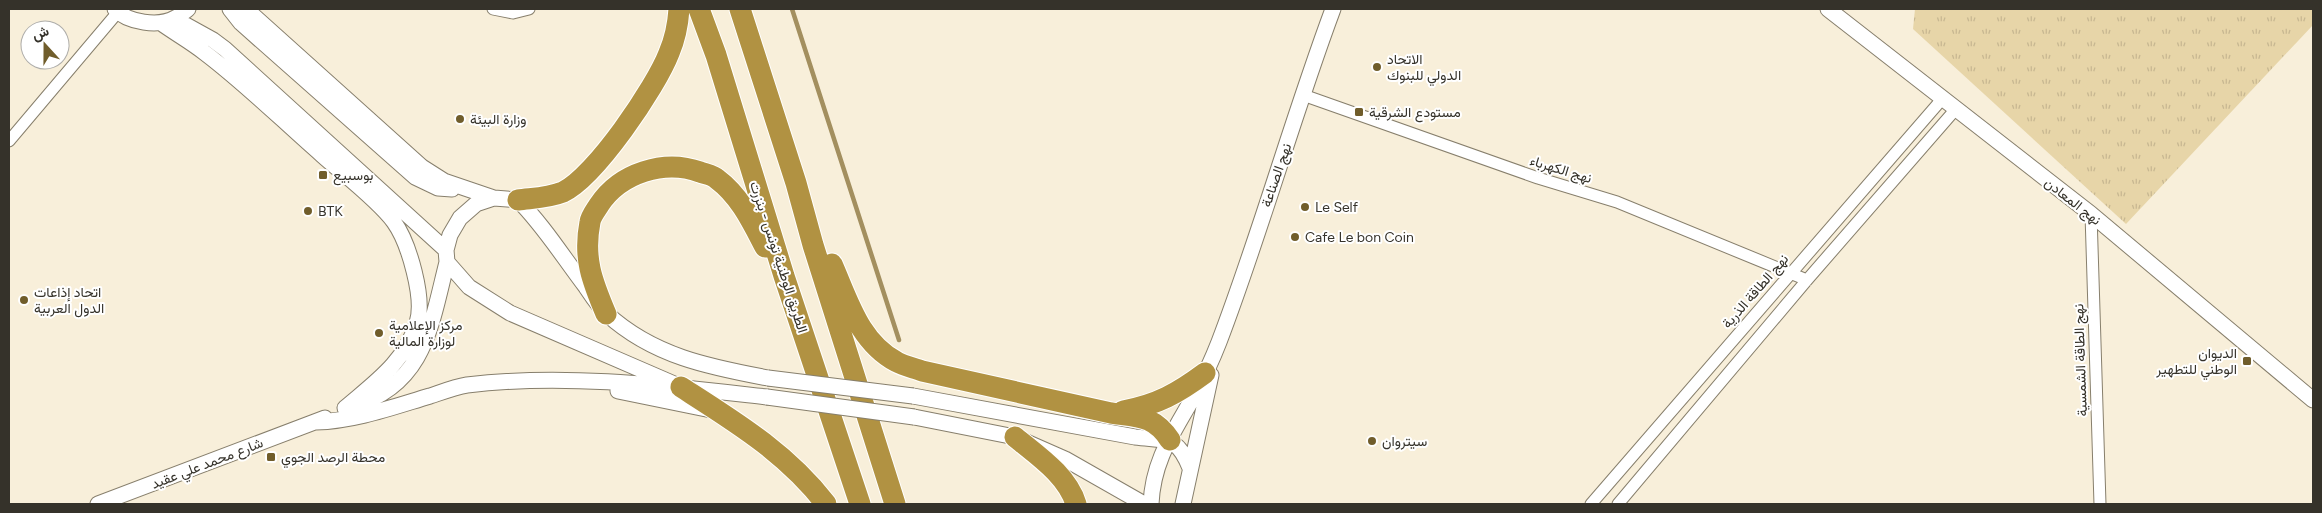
<svg xmlns="http://www.w3.org/2000/svg" width="2322" height="513" font-family="Figtree,Vazirmatn,sans-serif">
	<style>
		.grass { fill: url(#grass-tufts) }
		.lines { fill: none; stroke-linecap: round; stroke-linejoin: round }
		.stream { stroke: #a38f5f; stroke-width: 4.5 }
		.minor-casing { stroke: #877f6c; stroke-width: 13 }
		.tertiary-casing { stroke: #877f6c; stroke-width: 17 }
		.motorway-casing { stroke: #fff; stroke-width: 23 }
		.minor { stroke: #fff; stroke-width: 11 }
		.tertiary { stroke: #fff; stroke-width: 15 }
		.motorway { stroke: #b19242; stroke-width: 21 }
		.tertiary-bridge-casing { stroke: #877f6c; stroke-width: 17; stroke-linecap: butt }
		.tertiary-bridge { stroke: #fff; stroke-width: 15 }
		.poi-dot { fill: #705d2b; stroke: #fff; stroke-width: 2 }
		.labels { text-anchor: middle; stroke-width: 4; stroke-linejoin: round; paint-order: stroke }
		.poi-label { font-size: 14px; fill: #35322a; stroke: #fff; text-anchor: start }
		.street-label { font-size: 14px; fill: #35322a; stroke: #fff }
	</style>
	<defs>
		<pattern id="grass-tufts" width="24" height="20" patternUnits="userSpaceOnUse" patternTransform="scale(1.25)"><rect width="24" height="20" fill="#e7d5a8"/><path d="M3 7l-1-3M5 7V3M7 7l1-3M15 17l-1-3M17 17v-4M19 17l1-3" fill="none" stroke="#c7b791"/></pattern>
	</defs>
	<rect width="100%" height="100%" fill="#f8efda"/>
	<path class="grass" d="M1915,9h398v16l-187,199 -213,-195z"/>
	<g class="lines">
		<path class="stream" d="M792,9l107,331"/>
		<g class="minor-casing">
			<path id="minor" d="M493,9l20,4 16,-4
				M1303,95l235,83 79,24 190,78
				M9,141l109,-129
				M2091,214l9,290
				M1591,504l352,-406
				M1618,504l189,-224 148,-170"/>
		</g>
		<g class="tertiary-casing">
			<path id="tertiary" d="M115,9c13,14 44,18 60,9 5,-2 9,-6 13,-9
				M230,9l11,14 174,154 23,11 14,1
				M246,9l176,158 22,14 50,17
				M1828,9l263,205 222,186
				M175,19l38,21 12,9 221,201
				M161,23c14,10 30,19 44,30 41,31 78,68 117,102 20,18 57,46 72,67 15,21 31,77 23,101 -12,39 -43,60 -72,85
				M681,387l-171,-74 -41,-26 -22,-25 -1,-12 4,-15 10,-17 16,-14 18,-6 24,2c26,26 45,57 68,87 6,9 13,20 21,27 46,42 102,53 161,64
				M618,391l93,19
				M913,396l222,41c31,4 42,-2 55,31
				M353,406c72,-21 78,-81 94,-144
				M914,417l101,20 50,22 79,45
				M316,422c39,-1 77,-15 114,-26 12,-4 25,-9 37,-11 99,-12 201,1 300,12
				M98,504l227,-86
				M1151,504c2,-45 23,-72 44,-110 9,-17 17,-34 24,-52 42,-110 73,-223 114,-333
				M1183,504l28,-129"/>
		</g>
		<g class="motorway-casing">
			<path id="motorway" d="M699,9l17,46 68,221 76,228
				M740,9l56,174 17,62 82,259
				M518,200c15,-2 30,-2 45,-8 32,-15 93,-105 106,-139 6,-14 9,-29 10,-44
				M832,264c16,36 27,78 65,98 7,4 17,6 25,9l189,42c26,4 43,2 59,27
				M606,314c-14,-33 -23,-56 -16,-92 1,-6 6,-12 9,-17 21,-32 65,-46 101,-33 5,2 13,3 17,7 23,17 35,43 48,68
				M681,387c53,34 106,66 145,117
				M1123,411c34,-6 55,-18 82,-38
				M1015,437c23,19 52,38 61,67"/>
		</g>
		<use href="#minor" class="minor"/>
		<use href="#tertiary" class="tertiary"/>
		<use href="#motorway" class="motorway"/>
		<g class="tertiary-bridge-casing">
			<path id="tertiary-bridge" d="M768,378l145,18
				M767,397l147,20"/>
		</g>
		<use href="#tertiary-bridge" class="tertiary-bridge"/>
	</g>
	<g class="poi-dot">
		<circle cx="1377" cy="67" r="5"/>
		<rect x="1354" y="107" width="10" height="10" rx="2.5"/>
		<circle cx="460" cy="119" r="5"/>
		<rect x="318" y="170" width="10" height="10" rx="2.5"/>
		<circle cx="1305" cy="207" r="5"/>
		<circle cx="308" cy="211" r="5"/>
		<circle cx="1295" cy="237" r="5"/>
		<circle cx="24" cy="300" r="5"/>
		<circle cx="379" cy="333" r="5"/>
		<rect x="2242" y="356" width="10" height="10" rx="2.5"/>
		<circle cx="1372" cy="441" r="5"/>
		<rect x="266" y="452" width="10" height="10" rx="2.5"/>
	</g>
	<g class="labels">
		<g class="poi-label">
			<text x="1387" y="64">الاتحاد<tspan x="1387" dy="16">الدولي للبنوك</tspan></text>
			<text x="1369" y="117">مستودع الشرقية</text>
			<text x="470" y="124">وزارة البيئة</text>
			<text x="333" y="180">بوسبيع</text>
			<text x="1315" y="212">Le Self</text>
			<text x="318" y="216">BTK</text>
			<text x="1305" y="242">Cafe Le bon Coin</text>
			<text x="34" y="297">اتحاد إذاعات<tspan x="34" dy="16">الدول العربية</tspan></text>
			<text x="389" y="330">مركز الإعلامية<tspan x="389" dy="16">لوزارة المالية</tspan></text>
			<text x="2237" y="358" text-anchor="end">الديوان<tspan x="2237" dy="16">الوطني للتطهير</tspan></text>
			<text x="1382" y="446">سيتروان</text>
			<text x="281" y="462">محطة الرصد الجوي</text>
		</g>
		<g class="street-label">
			<text transform="translate(1561 169) rotate(17)" y="5">نهج الكهرباء</text>
			<text transform="translate(1276 175) rotate(-71)" y="5">نهج الصناعة</text>
			<text transform="translate(2073 201) rotate(38)" y="5">نهج المعادن</text>
			<text transform="translate(779 257) rotate(72)" y="5">الطريق الوطنية تونس - بنزرت</text>
			<text transform="translate(1755 291) rotate(-49)" y="5">نهج الطاقة الذرية</text>
			<text transform="translate(2080 360) rotate(-92)" y="5">نهج الطاقة الشمسية</text>
			<text transform="translate(207 463) rotate(-21)" y="5">شارع محمد علي عقيد</text>
		</g>
	</g>
	<rect width="2322" height="513" fill="none" stroke="#35322a" stroke-width="20"/>
	<g transform="translate(45 45) rotate(339)"><circle r="24" fill="#ffffff" stroke="#aeadaa"/>
	<path d="M0-4L9 19L0 12L-9 19Z" fill="#705d2b"/>
	<text y="-8" font-size="14" font-weight="bold" text-anchor="middle" fill="#35322a">ش</text>
	</g>
</svg>
